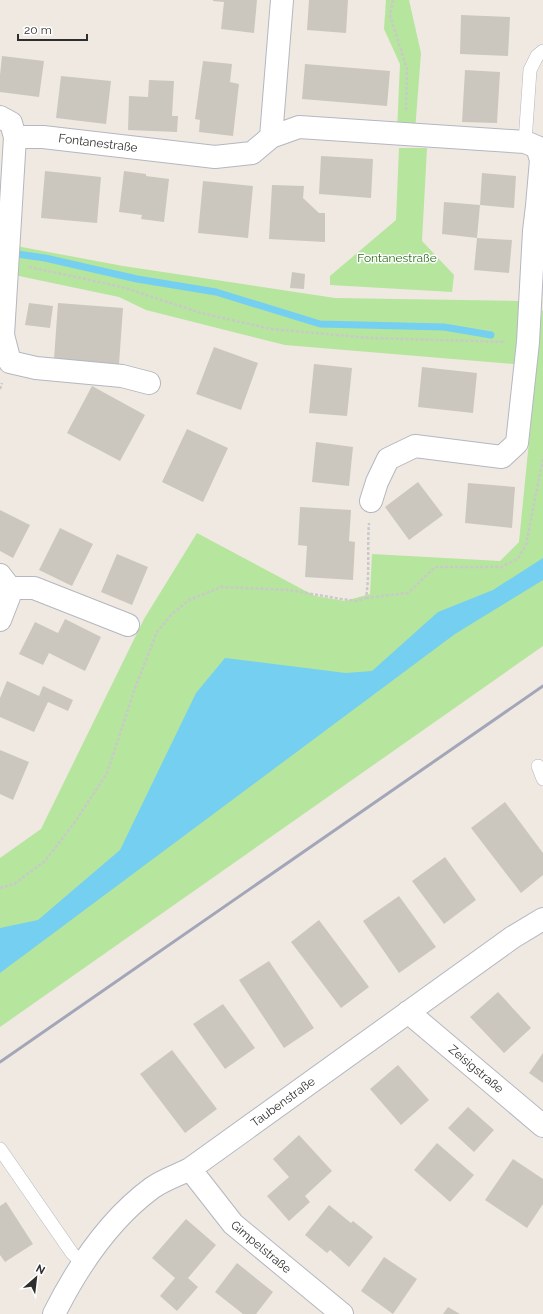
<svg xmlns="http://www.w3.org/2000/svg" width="543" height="1314" font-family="Raleway,sans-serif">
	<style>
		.green { fill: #b6e59e }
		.water { fill: #75cff0 }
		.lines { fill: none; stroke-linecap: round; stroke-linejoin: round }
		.stream { stroke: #75cff0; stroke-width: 7 }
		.building { fill: #cbc7bf }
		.service-casing { stroke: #b4b7c1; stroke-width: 14 }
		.minor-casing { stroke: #b4b7c1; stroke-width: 24 }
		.path { stroke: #c9c9c9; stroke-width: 2.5; stroke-dasharray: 3 2; stroke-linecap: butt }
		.service { stroke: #fff; stroke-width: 13 }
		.minor { stroke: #fff; stroke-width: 22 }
		.rail { stroke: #a3a6b8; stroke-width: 3 }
		.labels { text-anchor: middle; stroke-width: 3; stroke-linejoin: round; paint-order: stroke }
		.street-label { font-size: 12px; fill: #2e2e2e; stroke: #fff }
		.park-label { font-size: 12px; fill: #2c6e1b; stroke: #fff }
	</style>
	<rect width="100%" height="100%" fill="#efe9e1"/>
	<path class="green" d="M386,0h23l12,53 -6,78 -18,1 3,-68 -16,-35z
		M399,148h28l-5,93 32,34 -2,17 -122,-7v-9l66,-56z
		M0,243l123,23 212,32 186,3 -7,63 -229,-19 -139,-35 -27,-13 -119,-25z
		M542,310l1,1v335l-543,381v-169l41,-29 103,-210 53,-86 118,63 30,5 25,-7 2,-40 128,7 19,-19z"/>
	<path class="water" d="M543,558v22l-88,54 -455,339v-45l38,-8 82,-70 76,-157 29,-35 121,15 26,-2 66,-59 55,-22z"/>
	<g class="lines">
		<path class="stream" d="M17,254l28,4 92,21 79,13 104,32 124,3 47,8"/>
	</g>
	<path class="building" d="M213,0h44l-3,33 -33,-4 3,-27 -11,-1z
		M309,0h39l-2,33 -39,-3z
		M461,15l49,2 -2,39 -48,-2z
		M2,56l42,5 -5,36 -39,-5v-17z
		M203,61l29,3 -2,18 9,2 -6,52 -34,-4 1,-12 -5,-1z
		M305,64l85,7 -3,35 -85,-7z
		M465,70l35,2 -3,51 -35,-1z
		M61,76l50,5 -5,43 -50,-6z
		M149,80l25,1 -2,35h6l-1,16 -49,-2 1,-34 19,1z
		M321,156l52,3 -2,39 -52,-4z
		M45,171l56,6 -4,46 -56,-5z
		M124,171l22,3v2l23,3 -5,43 -23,-3 1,-4 -23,-3z
		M482,173l34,3 -2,32 -34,-3z
		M203,181l50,5 -5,52 -50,-5z
		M272,185l32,1 -1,12 16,15h6v29l-56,-3z
		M444,202l36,3 -3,33 -35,-4z
		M477,238l35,2 -3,33 -35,-3z
		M292,272l13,2 -1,15 -14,-1z
		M29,303l24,3 -3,22 -25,-3z
		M58,303l65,5 -4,56 -65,-5z
		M214,347l44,16 -17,47 -45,-16z
		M314,364l38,4 -5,48 -38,-3z
		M422,367l55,6 -4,40 -55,-6z
		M92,386l53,29 -25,46 -53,-28z
		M187,429l41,19 -25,54 -41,-20z
		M316,442l37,5 -4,39 -37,-4z
		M418,482l25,33 -34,25 -24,-33z
		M468,483l47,4 -3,41 -47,-5z
		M300,507l51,3 -2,31 6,1 -2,38 -48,-3 2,-31 -9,-1z
		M0,510l30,15 -17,33 -13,-7z
		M60,528l33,16 -21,42 -33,-16z
		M117,554l31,13 -16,38 -31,-13z
		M65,619l36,18 -16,34 -36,-18 -6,12 -24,-11 16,-32 23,11z
		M7,681l32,15 4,-10 30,14 -5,11 -20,-9 -14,30 -34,-15v-19z
		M0,750l29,12 -16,38 -13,-6z
		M505,802l38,51v22l-22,18 -50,-65z
		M445,857l31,43 -32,24 -32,-43z
		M399,896l37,51 -37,26 -36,-52z
		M319,920l50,67 -28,21 -50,-66z
		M269,961l45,67 -30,20 -45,-68z
		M498,992l33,36 -27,25 -34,-36z
		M223,1004l32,44 -30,21 -32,-45z
		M172,1050l45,59 -32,24 -45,-59z
		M543,1053v30l-14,-10z
		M398,1065l31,35 -28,25 -31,-36z
		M468,1107l26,23 -20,22 -26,-24z
		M299,1135l33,36 -27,25 5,6 -21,19 -22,-25 22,-19 -16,-18z
		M437,1143l37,32 -24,27 -36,-32z
		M513,1159l30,20v25l-16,24 -42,-28z
		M6,1202l27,42 -28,18 -5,-7v-49z
		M329,1205l22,18 2,-2 20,16 -24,30 -19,-17 -3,3 -22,-18z
		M186,1219l30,26 -28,33 10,9 -21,24 -17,-15 15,-18 -23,-20z
		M384,1257l33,22 -24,35 -32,-23z
		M237,1263l36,29 -17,22h-13l-28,-22z
		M448,1307l12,7h-17z"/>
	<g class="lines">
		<g class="service-casing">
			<path id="service" d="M525,142l5,-72 7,-14 6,-5
				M538,766l5,13
				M0,1149l72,104 11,11"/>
		</g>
		<g class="minor-casing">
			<path id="minor" d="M0,117l11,6 4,14 -12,198 7,27 26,6 86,8 27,7
				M15,137h28l172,20 37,-4 19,-16 28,-10 226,15 12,5 4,13 -4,46h6
				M271,137l11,-137
				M371,501l6,-19 11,-23 27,-13 87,11 15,-14 11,-101 6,-111 3,-25
				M0,575l10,13 -1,9 -9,23
				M10,588h24l94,37
				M408,1012l135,114
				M190,1169l43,55 109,90
				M54,1314c23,-46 56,-95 98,-126 11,-8 26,-13 38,-19l323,-232 30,-18"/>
		</g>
		<path class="path" d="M393,0l-3,15 17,54 -1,42
			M29,267l93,20 79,26 70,16 99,9 136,4
			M0,389l2,-6
			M366,598l42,-5 27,-26h67l16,-9 8,-13 17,-87
			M0,888l14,-4 31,-23 30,-39 32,-49 28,-85 22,-56 14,-17 18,-15 32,-13 68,3 52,9 16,2 9,-3c4,-25 1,-50 3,-75"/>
		<use href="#service" class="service"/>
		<use href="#minor" class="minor"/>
		<path class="rail" d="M0,1062l543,-376"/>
	</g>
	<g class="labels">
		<g class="street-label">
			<text transform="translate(98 143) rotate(7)" y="4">Fontanestraße</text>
			<text transform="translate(476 1069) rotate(40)" y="4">Zeisigstraße</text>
			<text transform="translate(283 1102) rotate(-36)" y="4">Taubenstraße</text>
			<text transform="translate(261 1247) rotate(40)" y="4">Gimpelstraße</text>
		</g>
		<g class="park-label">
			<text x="397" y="262">Fontanestraße</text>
		</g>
	</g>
	<g transform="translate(36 1278) rotate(28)" stroke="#ffffff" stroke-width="3" paint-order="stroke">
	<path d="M0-3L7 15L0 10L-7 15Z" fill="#2e2e2e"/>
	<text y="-6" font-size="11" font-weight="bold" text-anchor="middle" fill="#2e2e2e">N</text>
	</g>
	<path d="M18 34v6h69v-6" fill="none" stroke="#2e2e2e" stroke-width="2"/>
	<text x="24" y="34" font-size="12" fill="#2e2e2e" stroke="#ffffff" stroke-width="3" paint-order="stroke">20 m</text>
</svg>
